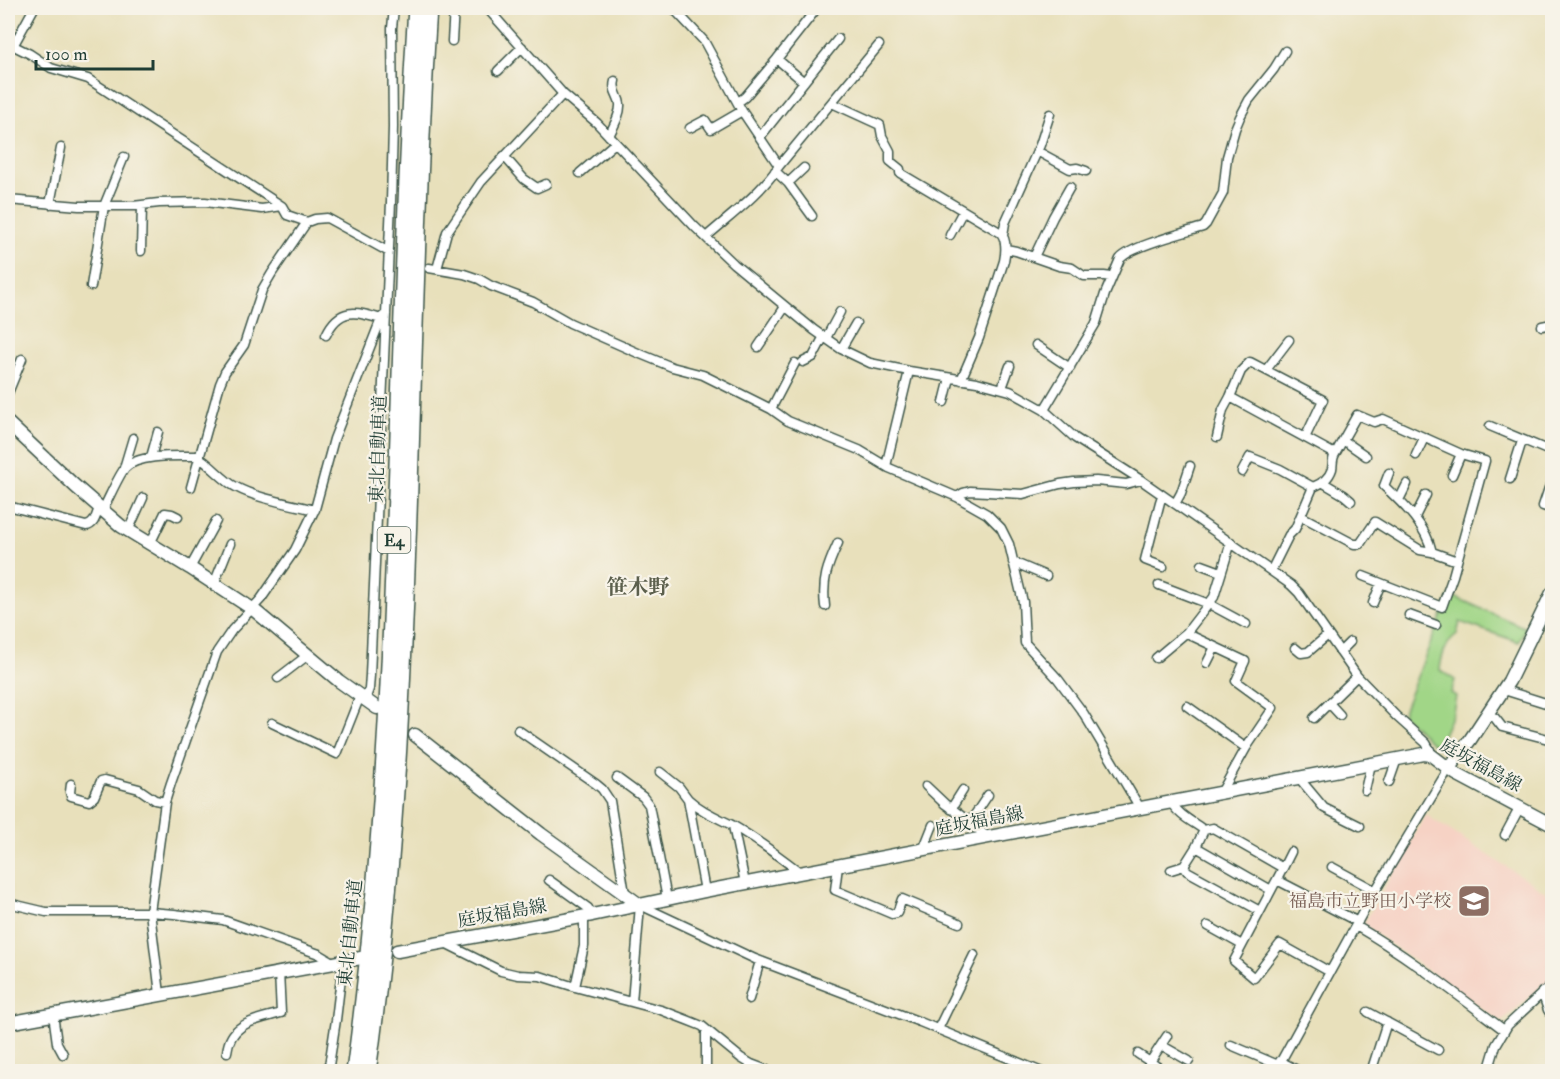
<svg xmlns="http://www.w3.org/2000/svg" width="1560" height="1079" font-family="'IM FELL Double Pica','Noto Serif JP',serif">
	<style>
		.built { fill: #f6d2c4 }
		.green { fill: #a1d687; stroke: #608a5e; stroke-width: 1.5 }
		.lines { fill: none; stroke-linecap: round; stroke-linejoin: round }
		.street-casing { stroke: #3d5548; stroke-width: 11 }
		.secondary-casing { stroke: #3d5548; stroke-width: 15 }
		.highway-casing { stroke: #3d5548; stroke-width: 18 }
		.street { stroke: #fff; stroke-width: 8 }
		.secondary { stroke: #fff; stroke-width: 12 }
		.highway { stroke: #fff; stroke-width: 15 }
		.labels { text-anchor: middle; stroke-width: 4.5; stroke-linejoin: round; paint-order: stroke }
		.shield { fill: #f7f3e8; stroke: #60746a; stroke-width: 1.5 }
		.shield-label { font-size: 16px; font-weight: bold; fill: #1f3d34 }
		.street-label { font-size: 18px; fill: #1f3d34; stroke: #f7f3e8 }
		.education-label { font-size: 18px; fill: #785e54; stroke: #f7f3e8; text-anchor: end }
		.quarter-label { font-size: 21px; font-weight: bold; fill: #5c604d; stroke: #f7f3e8 }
	</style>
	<rect width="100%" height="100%" fill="#f7f3e8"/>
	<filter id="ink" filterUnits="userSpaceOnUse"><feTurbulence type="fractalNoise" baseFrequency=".0167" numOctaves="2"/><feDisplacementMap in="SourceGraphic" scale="12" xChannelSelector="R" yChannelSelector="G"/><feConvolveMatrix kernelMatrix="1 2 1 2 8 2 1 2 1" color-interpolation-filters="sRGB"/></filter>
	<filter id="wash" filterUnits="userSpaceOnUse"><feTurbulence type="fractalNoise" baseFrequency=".008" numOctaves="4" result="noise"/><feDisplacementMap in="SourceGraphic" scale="24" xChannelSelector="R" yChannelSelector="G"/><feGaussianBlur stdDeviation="1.35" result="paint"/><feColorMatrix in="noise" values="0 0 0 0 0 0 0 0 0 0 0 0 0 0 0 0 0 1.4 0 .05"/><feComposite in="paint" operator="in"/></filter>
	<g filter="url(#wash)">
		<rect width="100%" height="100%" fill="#e8e0bb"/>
		<path class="built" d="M1426,815l126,81v82l-51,44 -138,-97z"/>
		<path class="green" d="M1450,595l76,33 -7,14 -59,-20 -3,12c-11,8 -16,23 -17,36l15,10 -4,13 5,3 -3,16 -16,36 -35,-34z"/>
	</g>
	<g filter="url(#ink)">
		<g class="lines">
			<g class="street-casing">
				<path id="street" d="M487,8l76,86 34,29 98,104 39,37 80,66 27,19 29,14 39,8 68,11 33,9 34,19 31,28 66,42 150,105 8,8 58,83 39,40 30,27 4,7 1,5
					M673,8l31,33 38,70 37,55c-19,28 -48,49 -73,71
					M452,41l2,-33
					M8,43l22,11 21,14 37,11 194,127
					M13,46l21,-38
					M777,59l27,23
					M498,71l24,-24
					M738,102l7,-5 32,-38 40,-51
					M832,103l48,22 2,11 8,15v10l10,8v4l101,60c6,8 5,18 3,28l-25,77 -18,42
					M690,128l15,-8 6,9 31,-18
					M609,136c4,-9 12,-22 11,-32 -1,-9 -8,-13 -5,-23
					M760,137l78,-98
					M1037,151l33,18 7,-1 9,3
					M504,156l20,23 13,9 9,-4
					M779,166l100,-121
					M775,171l13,12 24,33
					M580,173l35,-30
					M788,183l16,-15
					M8,200l71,6h54l26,-3 46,-1 57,7 20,-3 5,9 20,7
					M50,204l11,-56
					M950,235l13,-24
					M1003,235l2,-12 35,-78 10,-31
					M1006,249l10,2 43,15 13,2 12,8h20l8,1
					M141,251l1,-46
					M1034,257l19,-40 17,-30
					M429,268l35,6 15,5 12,7 42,16 37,21 68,30 34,14 31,8 68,34 17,12 71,29 30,18 68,29 30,17 14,14 8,16 14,58 2,41 33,36 26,35 56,94
					M437,269l10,-37 34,-50 82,-88
					M91,286l13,-80 20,-49
					M1542,326l5,-1 5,2
					M326,335c13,-28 30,-24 55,-16
					M826,338l14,-26
					M1036,345l34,23
					M758,347l27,-40
					M841,349l15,-26
					M803,362l10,-5 11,-21
					M1266,370l23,-30
					M1002,388l8,-22
					M8,393l14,-34
					M1230,397l105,57
					M944,402l6,-24
					M771,409l24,-46
					M1044,410l52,-87 9,-29 15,-35c11,-13 64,-26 83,-32l3,-3 17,-31 4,-36 8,-28 5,-12 9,-17 25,-31 11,-18
					M1490,426l62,26
					M1217,437l6,-27 7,-13 11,-26 9,-9 73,38 -18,38
					M1343,440l23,16
					M1416,455l8,-17
					M151,457l7,-25
					M886,466l23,-95
					M124,468l9,-30
					M1242,472l8,-15 30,12 33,18
					M1389,473l-5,13c20,19 42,39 48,66l25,9
					M1452,475l9,-21
					M1510,479l12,-38
					M1322,482l22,13 7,6
					M191,487l29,-103 5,-12 19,-27 18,-55 10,-17 35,-51 8,-3 12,-1 62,34
					M1549,488l-6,18 9,3
					M1162,496l-2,6 -15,58 18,7
					M957,497l6,-4 7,-2 53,3 37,-10 14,-2 22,-1 30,3 15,-4
					M1399,500l8,-16
					M1175,504l6,-11 9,-27
					M8,506l78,20c9,-1 10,-11 13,-18
					M102,511c6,-10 16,-35 23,-43 13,-14 52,-12 70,-12 10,2 28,25 41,31 22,12 55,17 79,23
					M1301,516l53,28h6l15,-22 45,28 12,2
					M1415,517l11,-22
					M128,531l15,-33
					M150,544l15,-31 7,1 6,3
					M1013,562l33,14
					M1202,565l19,7
					M190,568l26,-47
					M1271,571l18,-36 6,-6 18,-42c8,-3 16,-9 19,-18 1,-5 0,-10 3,-15l22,-39 17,7 9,-3 78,35 24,7 -32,115 -11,31 -79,-31
					M214,584l16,-40
					M1159,585l50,19 37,20
					M1373,603l8,-20
					M825,606c-3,-26 2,-39 13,-63
					M1409,615l27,10
					M1187,632l5,4 53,25 -9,20 37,27 -27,40 -25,45
					M1295,648l6,5 7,-1 20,-17
					M1340,652l10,-10
					M1156,658l31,-26 27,-35 17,-55
					M1207,663l8,-16
					M278,678l30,-23
					M1504,690l48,15
					M365,700l4,-11 1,-14 21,-473 2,-75 -1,-99 2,-20
					M1329,703l11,12
					M1187,706l59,42
					M1488,714l7,4 7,9 50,13
					M1314,718l43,-42
					M272,723l65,31 23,-58
					M518,730l78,54 6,5 8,12 15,93
					M660,772l19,15 9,12 17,92
					M617,778l26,19 6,8 18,94
					M1299,778l25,30 36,18
					M1389,782l8,-23
					M71,784l-1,8 1,4 18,5 5,-4 7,-16 4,-1 34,9 16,11 10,2
					M926,786l19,18 14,10 30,24
					M1365,790l6,-26
					M688,799c13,12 28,18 44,26 24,14 47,31 69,48
					M1171,802c7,13 22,20 33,28l9,-2 70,40 -49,93 20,17 26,-34 50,28
					M951,809l12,-19
					M970,822l18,-27
					M733,826l12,57
					M1204,830l-8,17 -12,19 3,5 73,40
					M1505,835l15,-28
					M1196,847l75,43
					M926,849l-1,-4 8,-20
					M838,866l-3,24 57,24 5,-1 5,-14 57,24
					M1332,867l44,24
					M1283,868l8,-16
					M1171,870l13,-4
					M549,880l39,28 4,7
					M1277,880l81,42
					M8,903l38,9h104l24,2 49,6 96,34 15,9
					M1208,926l34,19
					M1356,926c52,30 100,68 148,104
					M443,942l58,29 17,4 22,1 35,11 86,23 26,10 15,6 39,32 10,6 21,8
					M575,987l9,-41v-29
					M1542,992l6,18 4,6
					M160,994l-10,-82 15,-110 6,-19 46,-131 15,-22 29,-31 9,-13 25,-36 20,-41 19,-70 47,-120 1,-2 4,-3
					M749,999l11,-38
					M632,1002l8,-97 115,54 165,63 122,50
					M1368,1012l70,38
					M53,1014l4,29 6,11
					M938,1029l36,-74
					M706,1030v42
					M1161,1045l28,16
					M1231,1045l47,20
					M227,1052c3,-30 30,-32 54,-39l-2,-41
					M1138,1054l20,13 -3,5
					M1280,1061l21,11
					M1150,1062l17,-26
					M328,1072l8,-52 7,-59
					M1275,1072l93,-169 81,-135
					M1371,1072l16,-50
					M1488,1072l8,-27 12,-20 44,-41"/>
			</g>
			<g class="secondary-casing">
				<path id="secondary" d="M8,423l67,63 46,40 69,42 64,42 85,71 38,27
					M415,735l126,99 99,71
					M1449,768l21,-28 39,-59 43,-88
					M397,951l195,-36 113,-24 719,-137 7,1 25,19 96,51
					M8,1023l353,-65"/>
			</g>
			<g class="highway-casing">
				<path id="highway" d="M354,1072c48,-353 39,-710 62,-1064
					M368,1072c49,-353 38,-710 61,-1064"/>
			</g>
			<use href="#street" class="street"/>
			<use href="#secondary" class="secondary"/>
			<use href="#highway" class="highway"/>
		</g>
	</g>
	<defs>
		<g id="school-square" transform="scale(1.725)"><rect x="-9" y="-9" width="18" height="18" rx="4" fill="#8d6e63" stroke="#f7f3e8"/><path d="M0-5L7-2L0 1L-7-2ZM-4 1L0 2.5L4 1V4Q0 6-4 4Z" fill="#fff"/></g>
	</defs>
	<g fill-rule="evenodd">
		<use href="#school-square" x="1474" y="901"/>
	</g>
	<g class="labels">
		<rect class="shield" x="377.5" y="527" width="33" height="26" rx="4.5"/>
		<g class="shield-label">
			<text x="394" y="546">E4</text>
		</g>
		<g class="street-label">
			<text transform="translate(378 449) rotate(-88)" y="6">東北自動車道</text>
			<text transform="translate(1481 765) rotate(29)" y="6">庭坂福島線</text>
			<text transform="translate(979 821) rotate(-11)" y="6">庭坂福島線</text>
			<text transform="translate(502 913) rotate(-10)" y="6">庭坂福島線</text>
			<text transform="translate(350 933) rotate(-84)" y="6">東北自動車道</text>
		</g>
		<g class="education-label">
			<text x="1451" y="907">福島市立野田小学校</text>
		</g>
		<g class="quarter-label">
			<text x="638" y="594">笹木野</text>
		</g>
	</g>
	<rect width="1560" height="1079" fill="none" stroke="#f7f3e8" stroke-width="30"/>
	<path d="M36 60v9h117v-9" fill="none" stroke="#1f3d34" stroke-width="3"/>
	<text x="45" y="60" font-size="18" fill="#1f3d34" stroke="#f7f3e8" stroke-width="4.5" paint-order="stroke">100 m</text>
</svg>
